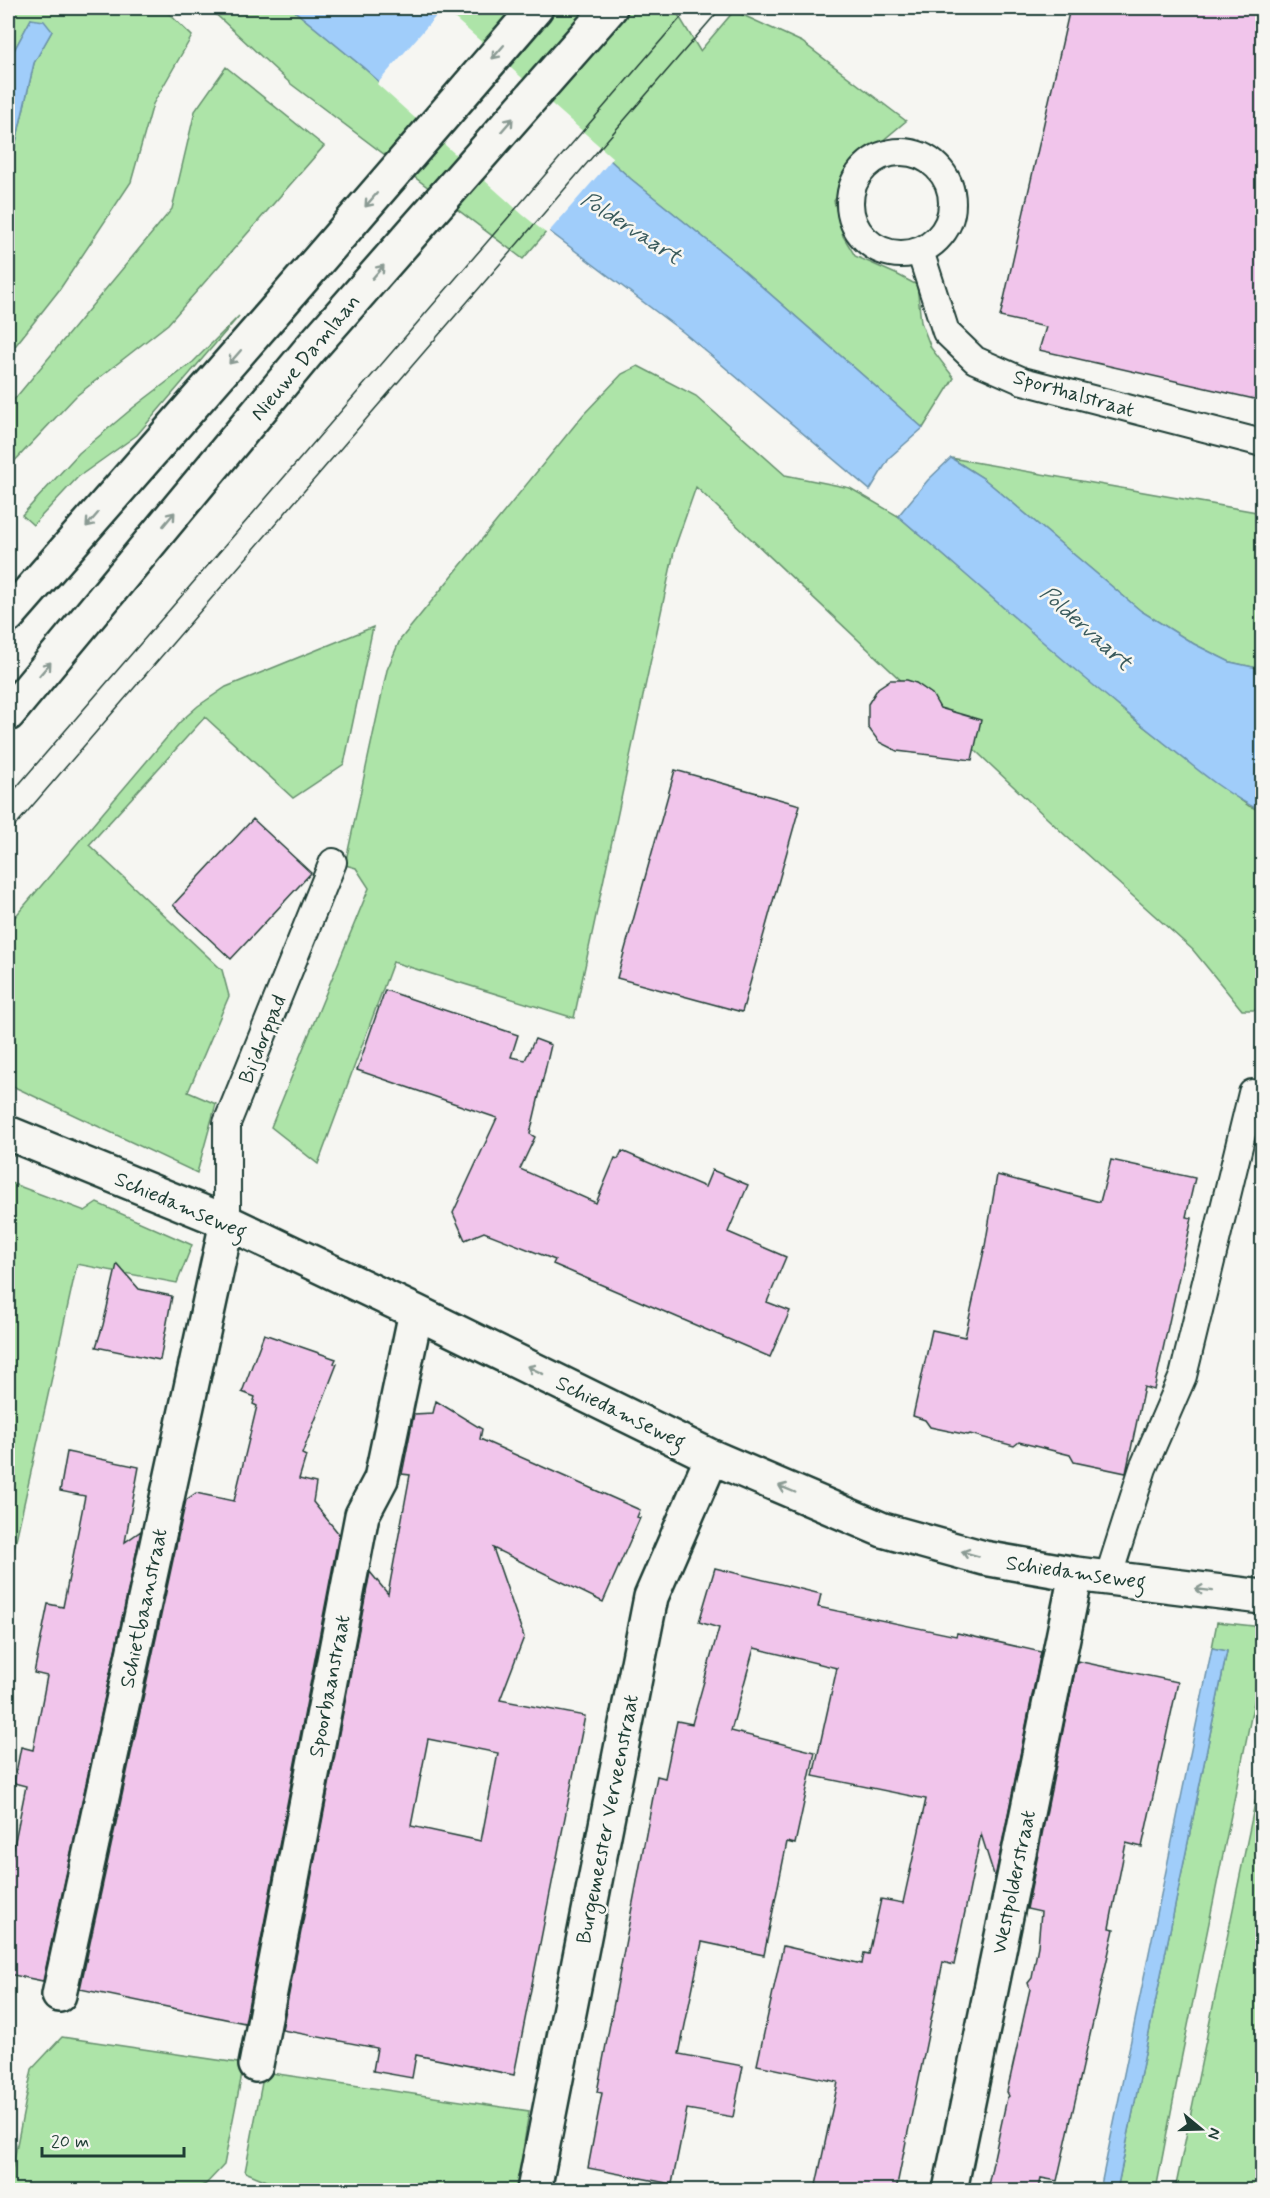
<svg xmlns="http://www.w3.org/2000/svg" width="1270" height="2198" font-family="Mynerve,sans-serif">
	<style>
		.green { fill: #ade4a8; stroke: #66906e; stroke-width: 1.5 }
		.water { fill: #a0cdfa; stroke: #6c93ab; stroke-width: 1.5 }
		.pier { fill: #f6f6f2 }
		.building { fill: #f1c5eb; stroke: #1f3d34; stroke-width: 1.5; fill-rule: evenodd }
		.lines { fill: none; stroke-linecap: round; stroke-linejoin: round }
		.service-casing { stroke: #1f3d34; stroke-width: 30 }
		.minor-casing { stroke: #1f3d34; stroke-width: 38 }
		.secondary-casing { stroke: #1f3d34; stroke-width: 38 }
		.service { stroke: #f6f6f2; stroke-width: 26 }
		.minor { stroke: #f6f6f2; stroke-width: 33 }
		.secondary { stroke: #f6f6f2; stroke-width: 33 }
		.tram { stroke: #1f3d34; stroke-width: 1.5 }
		.oneway { stroke: #8a9a93 }
		.labels { text-anchor: middle; stroke-width: 5; stroke-linejoin: round; paint-order: stroke }
		.street-label { font-size: 21px; fill: #1f3d34; stroke: #f6f6f2 }
		.water-label { font-size: 22px; font-style: italic; fill: #395a5c; stroke: #f6f6f2 }
	</style>
	<rect width="100%" height="100%" fill="#f6f6f2"/>
	<filter id="ink" filterUnits="userSpaceOnUse"><feTurbulence type="fractalNoise" baseFrequency=".0167" numOctaves="2"/><feDisplacementMap in="SourceGraphic" scale="12" xChannelSelector="R" yChannelSelector="G"/><feConvolveMatrix kernelMatrix="1 2 1 2 8 2 1 2 1" color-interpolation-filters="sRGB"/></filter>
	<g filter="url(#ink)">
		<path class="green" d="M8,8h155l29,28 -39,68 -22,78 -71,107 -52,66v-178l26,-114 18,-32 -21,-12 -21,39 -2,9z
			M209,8h82l73,60 183,163 -24,28 -232,-175z
			M440,8h234l26,43 34,-40 68,31 104,79 -44,37 -28,43 9,35 12,20 43,19 19,10 4,37 10,26 23,30 -31,50 -195,-171 -97,-78z
			M226,67l98,79 -156,178 -92,72 -68,72v-61l164,-198 23,-98z
			M239,316l-102,119 -59,42 -45,48 -11,-10 57,-62 55,-46 59,-45z
			M638,366l58,30 89,79 65,13 48,28 232,200 77,60 42,30 13,5v199h-20l-49,-60 -127,-114 -370,-349 -21,60 -101,471 -181,-56 -75,202 -47,-37 98,-239 -13,-20 -11,-3 42,-195 13,-30 183,-225 39,-41z
			M951,458l311,55v156l-32,-7 -36,-18 -53,-33 -158,-133z
			M373,627l-29,137 -51,34 -88,-81 -116,128 133,125 7,26 -41,96 28,12 -19,69 -189,-89v-159l172,-203 18,-16 28,-19z
			M8,1182l77,29 12,-8 95,42 -15,38 -100,-19 -69,312z
			M1217,1622l45,5v36l-81,397 -25,130h-39l110,-539 -15,-3z
			M1262,1769v421h-87z
			M62,2037l182,27 -20,101 -18,19 -13,6h-185l24,-121z
			M264,2072l265,39 -12,79h-228l-44,-18z"/>
		<path class="water" d="M291,8h150l190,171 97,78 195,171 -33,29 -20,33 -187,-158 -158,-119 -161,-145z
			M31,19l13,2 8,10 -18,32 -26,114v-110l2,-9z
			M951,458l32,20 158,133 53,33 36,18 32,7v142c-36,-16 -69,-45 -100,-70 -91,-71 -176,-150 -264,-225l30,-36z
			M1212,1648l15,3 -110,539h-17z"/>
		<path class="pier" d="M443,8l170,150 -66,76 -24,-19 -146,-131z"/>
		<path class="building" d="M1070,8h193v393l-224,-51 7,-23 -46,-10z
			M890,680h17l9,3 16,11 8,14 41,12 -9,40 -75,-9 -18,-9 -11,-15v-23l10,-16z
			M675,770l125,35 -58,207 -125,-34z
			M253,819l58,54 -80,86 -58,-54z
			M385,990l133,45 -7,22 14,3 10,-21 16,6 -21,89 5,3 -15,32 76,34 19,-45 3,1 4,-8 83,36 7,-17 36,15 -20,47 58,25 -19,45 23,9 -20,46 -217,-93 2,-4 -71,-28 -19,8 -12,-27 44,-95 -140,-48z
			M1111,1160l84,18 -9,39 6,1 -38,172 -10,-3 -18,86 -52,-11 -4,-7 -51,-13 -5,4 -44,-12 -2,1 -38,-8 -5,-7 -12,-4 19,-86 33,7 20,-91 12,-71 103,27z
			M117,1264l22,25 33,7 -12,64 -64,-13 7,-22z
			M264,1334l72,25 -2,4 3,1 -35,90 4,2 -7,23 17,4 -3,19 26,32 -94,489 -165,-34 106,-489 10,-7 38,8 23,-95 -4,-2 2,-7 -13,-5z
			M436,1401l46,28 -2,10 160,71 -3,7 3,1 -37,84 -110,-54 31,89 -24,63 85,16 -71,359 -98,-20 -4,23 -39,-7 4,-23 -95,-18 88,-458 18,22 22,-119 -8,-1 12,-60 19,-1zM428,1739l70,14 -17,88 -70,-15z
			M67,1452l72,15 -14,75 16,-11 -98,450 -35,-7v-98l18,-90 -12,-3 7,-36 12,3 14,-74 -13,-3 14,-69 15,3 22,-111 -25,-5z
			M715,1568l106,26 -3,13 138,29 1,-3 84,19 -46,226 -14,-44 -27,131 -11,-3 -47,228h-81l23,-108 -81,-17 26,-119 79,18 2,-11 5,1 12,-55 22,4 23,-104 -113,-23 24,-108 -83,-20 -23,83 84,21 -20,92 -8,-2 -23,113 -62,-13 -23,112 64,12 -10,51 -46,-8 -15,75 -84,-16 14,-75 -5,-1 60,-316 8,2 12,-57 15,3 27,-96 -20,-6z
			M1077,1661l101,21 -36,165 -16,-4 -17,85 5,1 -57,252 -16,-3 -2,12h-52l20,-92 2,-2 -2,-4 23,-103 -2,-6 4,-5 6,-32 3,-34 -14,-3z"/>
		<g class="lines">
			<g class="service-casing">
				<path id="service" d="M850 203a51 51 0 1 1 102 0a51 51 0 1 1-102 0Z
					M920,251l26,81 29,28 48,21 239,62
					M227,1222v-99l106,-261
					M1108,1578l35,-110 40,-92 69,-283"/>
			</g>
			<g class="minor-casing">
				<path id="minor" d="M8,1133l219,89 189,90 296,145 171,73 101,28 92,16 186,23
					M59,1995l168,-773
					M256,2065l106,-550 19,-36 35,-167
					M534,2190l117,-593 61,-140
					M950,2190l126,-616"/>
			</g>
			<g class="secondary-casing">
				<path id="secondary" d="M8,616l265,-303 263,-305
					M8,714l304,-367 298,-339"/>
			</g>
			<use href="#service" class="service"/>
			<use href="#minor" class="minor"/>
			<use href="#secondary" class="secondary"/>
			<path class="tram" d="M8,797l681,-789
				M8,834l713,-826"/>
		</g>
		<defs><path id="oneway-shaft" d="M-6 0H5M1.5-3L5.5 0L1.5 3" fill="none" stroke-width="1.6" stroke-linecap="round" stroke-linejoin="round" transform="scale(1.5)"/></defs>
		<g class="oneway">
			<use href="#oneway-shaft" transform="translate(498 52) rotate(131)"/>
			<use href="#oneway-shaft" transform="translate(507 125) rotate(-49)"/>
			<use href="#oneway-shaft" transform="translate(371 200) rotate(131)"/>
			<use href="#oneway-shaft" transform="translate(378 272) rotate(-49)"/>
			<use href="#oneway-shaft" transform="translate(235 357) rotate(131)"/>
			<use href="#oneway-shaft" transform="translate(169 519) rotate(-50)"/>
			<use href="#oneway-shaft" transform="translate(92 520) rotate(131)"/>
			<use href="#oneway-shaft" transform="translate(45 669) rotate(-50)"/>
			<use href="#oneway-shaft" transform="translate(535 1370) rotate(-154)"/>
			<use href="#oneway-shaft" transform="translate(787 1489) rotate(-157)"/>
			<use href="#oneway-shaft" transform="translate(970 1554) rotate(-164)"/>
			<use href="#oneway-shaft" transform="translate(1204 1590) rotate(-173)"/>
		</g>
	</g>
	<g class="labels">
		<g class="street-label">
			<text transform="translate(305 357) rotate(-50)" y="7">Nieuwe Damlaan</text>
			<text transform="translate(1074 393) rotate(16)" y="7">Sporthalstraat</text>
			<text transform="translate(262 1039) rotate(-68)" y="7">Bijdorppad</text>
			<text transform="translate(181 1205) rotate(23)" y="7">Schiedamseweg</text>
			<text transform="translate(621 1412) rotate(26)" y="7">Schiedamseweg</text>
			<text transform="translate(1076 1572) rotate(8)" y="7">Schiedamseweg</text>
			<text transform="translate(143 1608) rotate(-78)" y="7">Schietbaanstraat</text>
			<text transform="translate(329 1686) rotate(-79)" y="7">Spoorbaanstraat</text>
			<text transform="translate(607 1819) rotate(-79)" y="7">Burgemeester Verveenstraat</text>
			<text transform="translate(1013 1882) rotate(-78)" y="7">Westpolderstraat</text>
		</g>
		<g class="water-label">
			<text transform="translate(632 227) rotate(33)" y="8">Poldervaart</text>
			<text transform="translate(1087 627) rotate(42)" y="8">Poldervaart</text>
		</g>
	</g>
	<rect width="1270" height="2198" fill="none" stroke="#f6f6f2" stroke-width="30"/>
	<rect x="15" y="15" width="1240" height="2168" fill="none" stroke="#1f3d34" stroke-width="2" filter="url(#ink)"/>
	<g transform="translate(1201 2129) rotate(109)" stroke="#f6f6f2" stroke-width="4.5" paint-order="stroke">
	<path d="M0-4.5L10 22L0 15L-10 22Z" fill="#1f3d34"/>
	<text y="-9" font-size="16" font-weight="bold" text-anchor="middle" fill="#1f3d34">N</text>
	</g>
	<path d="M42 2147v9h142v-9" fill="none" stroke="#1f3d34" stroke-width="3"/>
	<text x="51" y="2147" font-size="18" fill="#1f3d34" stroke="#f6f6f2" stroke-width="4.5" paint-order="stroke">20 m</text>
</svg>
